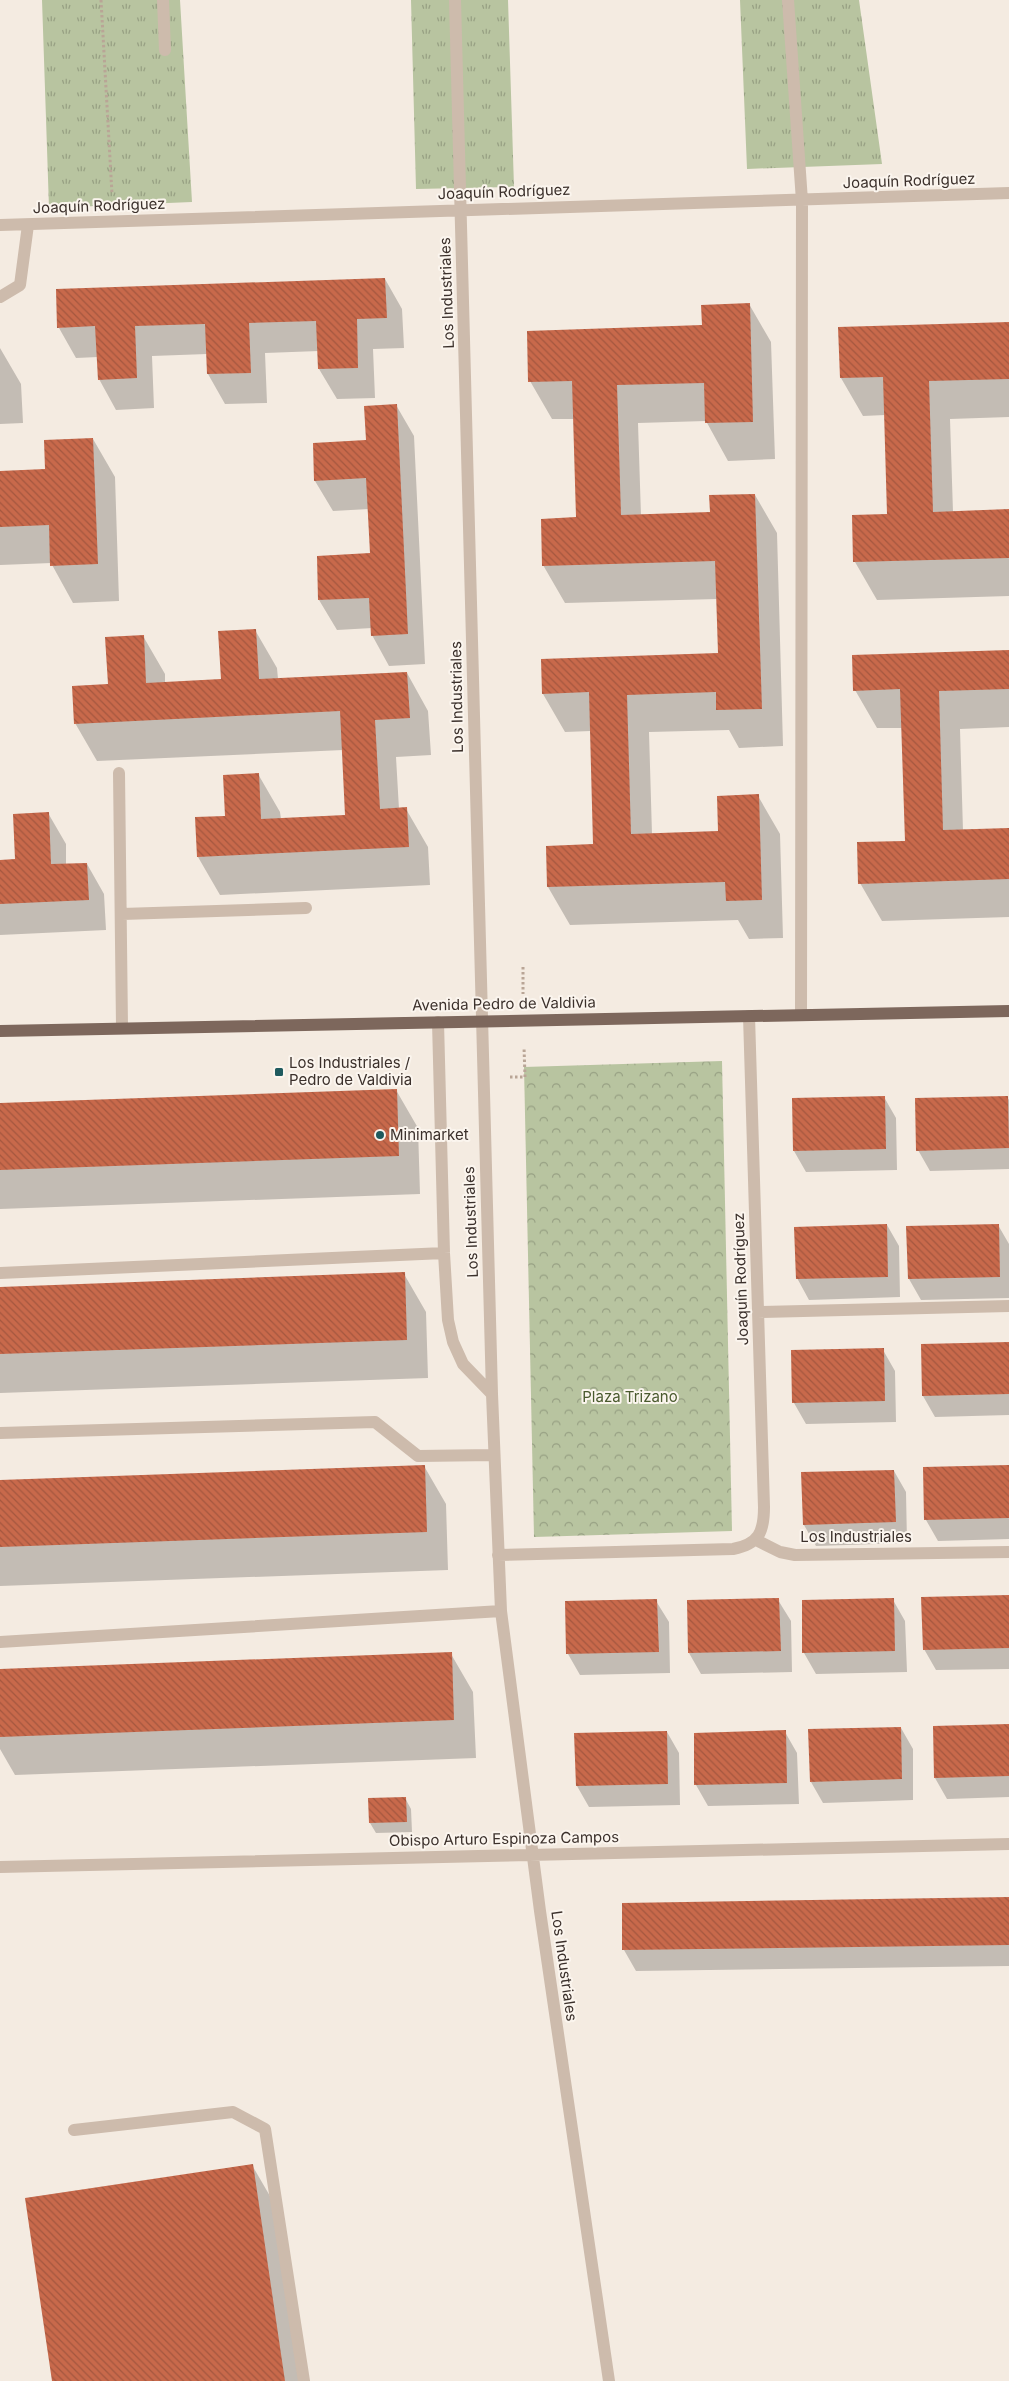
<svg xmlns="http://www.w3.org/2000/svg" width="1009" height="2381" font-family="Inter,sans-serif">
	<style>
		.grass { fill: url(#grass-tufts) }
		.park { fill: url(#park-crowns) }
		.shadow { fill: #0003 }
		.building { fill: url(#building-back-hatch) }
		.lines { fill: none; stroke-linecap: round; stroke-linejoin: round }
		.path { stroke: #b9a596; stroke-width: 3; stroke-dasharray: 2.5 2.5; stroke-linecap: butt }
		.minor { stroke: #cdbbac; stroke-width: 12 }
		.major { stroke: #7d675c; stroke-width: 12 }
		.poi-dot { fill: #1f5a5e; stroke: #fbf5ee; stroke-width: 2 }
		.labels { text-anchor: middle; stroke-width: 4; stroke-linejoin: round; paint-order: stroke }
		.street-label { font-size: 15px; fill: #3b302b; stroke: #fbf5ee }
		.poi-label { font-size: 15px; fill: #3b302b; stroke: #fbf5ee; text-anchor: start }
		.park-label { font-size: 15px; fill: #4a5a2e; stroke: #fbf5ee }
	</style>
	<defs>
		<pattern id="grass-tufts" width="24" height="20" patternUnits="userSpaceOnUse" patternTransform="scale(1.25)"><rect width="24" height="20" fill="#b8c4a0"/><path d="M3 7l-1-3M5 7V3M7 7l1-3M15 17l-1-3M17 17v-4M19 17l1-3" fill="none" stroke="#97a083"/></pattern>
		<pattern id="park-crowns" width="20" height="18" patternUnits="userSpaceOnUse" patternTransform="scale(1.25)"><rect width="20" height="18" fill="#b8c4a0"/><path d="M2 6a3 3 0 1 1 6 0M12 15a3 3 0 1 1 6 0" fill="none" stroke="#97a083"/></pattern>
		<pattern id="building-back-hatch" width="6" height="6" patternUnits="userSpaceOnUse" patternTransform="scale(1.25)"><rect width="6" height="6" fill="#c8694b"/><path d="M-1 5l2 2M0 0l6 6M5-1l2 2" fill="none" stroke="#a4573f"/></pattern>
	</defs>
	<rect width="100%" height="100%" fill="#f4ebe1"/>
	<path class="grass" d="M42,0h138l12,202 -143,6z
		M411,0h97l6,187 -98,2z
		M740,0h119l23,164 -135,5z"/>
	<path class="park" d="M722,1061l10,470 -198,6 -10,-470z"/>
	<path class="shadow" d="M385,279l17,30 2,39 -31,1 2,49 -38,1 -18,-30v-18l-54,2 2,50 -42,1 -17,-30 -1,-20 -55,2 2,52 -38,2 -17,-31 -1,-22 -22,1 -17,-30z
		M749,304l22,38 4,117 -47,2 -22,-40 -68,2 3,93 70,-2 44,-19 22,38 6,213 -44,2 -10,-18 -80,2 3,102 67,-2 39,-36 22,38 3,104 -34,1 -11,-19 -168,5 -22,-38 47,-41 -4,-115 -26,1 -22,-38 176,-40 -2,-55 -152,4 -22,-38 35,-47 -4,-99h-22l-22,-38 173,-54z
		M1009,323v94l-59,2 3,93 56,-2v86l-132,4 -22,-38 34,-47 -4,-100 -22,1 -22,-38z
		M0,348l21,36 2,39 -23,1z
		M396,405l18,31 11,228 -36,2 -17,-31v-7l-35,2 -18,-30 52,-45 -2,-46 -36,2 -18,-30 53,-40z
		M93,439l22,38 4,124 -46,2 -22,-40 -51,2v-93l46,-2z
		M255,630l22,38 1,11 129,-6 21,38 3,44 -35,2 3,52h7l22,38 2,38 -210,10 -22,-38 60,-83 22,38 1,7 66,-3 -4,-66 -246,11 -22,-38 34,-38 34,-49 22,38v9l57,-3z
		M1009,651v76l-49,2 3,102 46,-2v88l-127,4 -22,-38 46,-41 -4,-114h-25l-22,-38z
		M48,813l18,31v21l21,-1 17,30 2,36 -106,5v-74l16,-1z
		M396,1090l22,38 2,66 -420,15v-105z
		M884,1097l12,21 1,52 -91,2 -12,-21z
		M1007,1097l2,3v69l-79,2 -12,-21z
		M887,1225l12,21 1,51 -91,3 -12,-22z
		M998,1225l11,19v54l-88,2 -12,-21z
		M404,1274l22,38 2,66 -428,15v-105z
		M1009,1343v72l-74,2 -12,-21 -1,-51z
		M883,1350l12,21 1,51 -90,2 -12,-21z
		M424,1466l22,38 2,66 -448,16v-105z
		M1009,1466v73l-71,2 -12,-21z
		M894,1471l12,21 1,51 -91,3 -12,-21z
		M1009,1596v73l-73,1 -12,-21z
		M778,1600l13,21 1,51 -91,2 -12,-21z
		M893,1600l12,21 2,51 -91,2 -12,-21z
		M656,1601l13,21 1,51 -90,2 -12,-21z
		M451,1654l22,38 3,66 -461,17 -15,-26v-79z
		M1009,1725v72l-62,2 -12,-21z
		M901,1728l12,21v51l-90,3 -12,-21z
		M667,1732l12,21 1,52 -91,2 -12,-21z
		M785,1732l12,21 2,51 -91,2 -12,-21z
		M405,1798l6,11 1,23 -36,1 -6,-10z
		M1009,1899v67l-373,5 -12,-21z
		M252,2165l22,38 26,178h-247z"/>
	<path class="building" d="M385,278l2,40 -30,1 1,49 -40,1 -2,-48 -67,2 2,50 -44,1 -2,-50 -70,2 2,52 -39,2 -3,-54 -38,2 -1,-39z
		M750,303l3,119 -48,1 -1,-40 -87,2 4,130 89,-3 -1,-17 46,-1 7,215 -46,1v-18l-89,3 4,139 87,-3 -1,-35 42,-2 3,106 -36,1 -1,-19 -178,5 -1,-41 47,-2 -4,-152 -47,2 -1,-35 177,-6 -3,-92 -173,5 -1,-47 35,-2 -4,-136 -44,1 -1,-51 175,-6 -1,-20z
		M1009,322v57l-80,2 4,131 76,-3v49l-156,4 -1,-47 35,-1 -4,-137 -43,1 -2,-51z
		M397,404l11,230 -37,2 -2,-38 -51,2 -1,-44 53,-3 -4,-75 -52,3 -1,-38 53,-3 -2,-34z
		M93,438l5,126 -48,2 -1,-41 -49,2v-56l45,-2 -1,-29z
		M256,629l3,50 148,-7 3,46 -35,2 5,89 27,-2 2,40 -212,10 -2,-40 30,-1 -2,-41 36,-2 2,46 84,-4 -5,-104 -266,13 -2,-38 36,-2 -3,-47 39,-2 2,48 75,-4 -3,-48z
		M1009,650v39l-70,2 4,139 66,-2v51l-151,5 -1,-42 48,-1 -5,-152 -47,2 -1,-36z
		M49,812l2,52 36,-1 2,37 -89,4v-44l15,-1 -2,-45z
		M397,1089l2,67 -399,14v-67z
		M885,1096l1,53 -93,2 -1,-53z
		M1008,1096l1,52 -93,3 -1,-53z
		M887,1224l1,53 -92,2 -2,-52z
		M999,1224l1,53 -92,2 -2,-53z
		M405,1272l2,68 -407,14v-67z
		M1009,1342v52l-87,2 -1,-52z
		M884,1348l1,53 -93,2 -1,-53z
		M425,1465l2,67 -427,15v-67z
		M1009,1465v53l-85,2 -1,-53z
		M894,1470l2,52 -93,3 -2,-53z
		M1009,1595v53l-86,2 -2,-53z
		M779,1598l2,53 -93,2 -1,-53z
		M894,1598l1,53 -93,2v-53z
		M657,1599l2,53 -93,2 -1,-53z
		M452,1652l2,68 -454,17v-68z
		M1009,1724v52l-75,2 -1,-52z
		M901,1727l1,52 -92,3 -2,-53z
		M786,1730l1,53 -93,2v-52z
		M667,1731l1,53 -92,2 -2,-53z
		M406,1797l1,25 -38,1 -1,-25z
		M1009,1897v48l-387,5v-47z
		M253,2164l32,217h-233l-27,-183z"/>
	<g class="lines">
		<path class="path" d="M101,0l11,194
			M523,967v27
			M510,1077h15l-1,-30"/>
		<path class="minor" d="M163,0l2,50
			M455,0l37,1394 9,217 39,300 69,470
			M788,0l14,201 -1,814
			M0,225l1009,-32
			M0,297l20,-12 8,-60
			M119,773l3,254
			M122,914l184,-6
			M438,1022l6,231 4,67 5,22 10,22 29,30
			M0,1273l444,-20
			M758,1312l251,-6
			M0,1433l375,-11 43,34 76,-1
			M756,1540l24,12 15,3 214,-3
			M498,1555l235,-6c26,-5 31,-17 31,-42l-15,-491
			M0,1642l501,-31
			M0,1867l1009,-23
			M74,2130l159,-18 32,17 39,252"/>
		<path class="major" d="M0,1031l1009,-20"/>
	</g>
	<g class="poi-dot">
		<rect x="274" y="1067" width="10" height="10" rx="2.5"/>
		<circle cx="380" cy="1135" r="5"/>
	</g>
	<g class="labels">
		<g class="street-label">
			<text transform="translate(909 181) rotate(-2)" y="5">Joaquín Rodríguez</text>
			<text transform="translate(504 192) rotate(-2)" y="5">Joaquín Rodríguez</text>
			<text transform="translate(99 206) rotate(-2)" y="5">Joaquín Rodríguez</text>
			<text transform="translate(447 293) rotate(-92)" y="5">Los Industriales</text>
			<text transform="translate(457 697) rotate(-91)" y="5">Los Industriales</text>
			<text transform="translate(504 1004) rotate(-1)" y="5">Avenida Pedro de Valdivia</text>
			<text transform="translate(471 1222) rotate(-92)" y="5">Los Industriales</text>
			<text transform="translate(741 1279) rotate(-92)" y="5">Joaquín Rodríguez</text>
			<text x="856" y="1542">Los Industriales</text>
			<text transform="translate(504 1839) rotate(-1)" y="5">Obispo Arturo Espinoza Campos</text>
			<text transform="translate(564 1966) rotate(82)" y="5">Los Industriales</text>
		</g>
		<g class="poi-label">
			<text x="289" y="1068">Los Industriales /<tspan x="289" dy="17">Pedro de Valdivia</tspan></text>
			<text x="390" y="1140">Minimarket</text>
		</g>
		<g class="park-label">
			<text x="630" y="1402">Plaza Trizano</text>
		</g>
	</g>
</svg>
